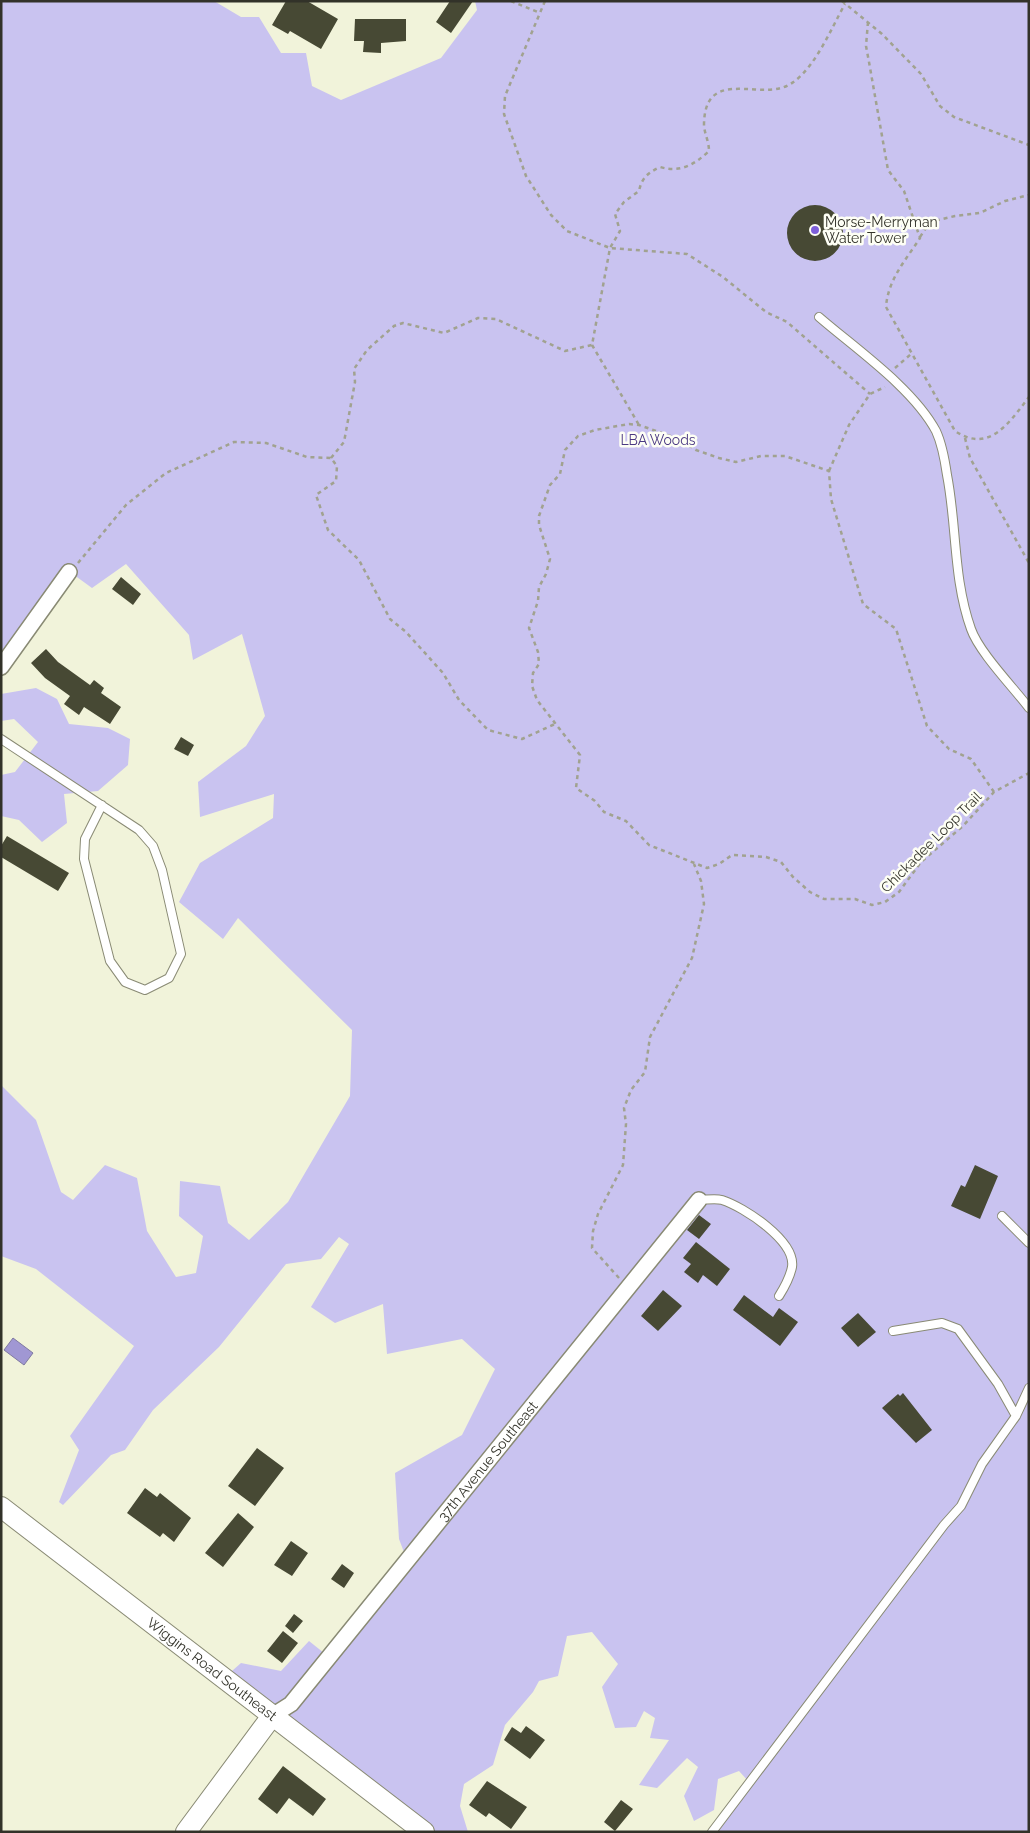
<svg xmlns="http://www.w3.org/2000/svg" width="1030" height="1833" font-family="Raleway,sans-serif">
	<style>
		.green { fill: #c9c3f0 }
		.water { fill: #a097d3; stroke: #7f79a0 }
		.building { fill: #474934 }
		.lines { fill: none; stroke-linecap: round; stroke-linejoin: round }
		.lane-casing { stroke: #898a74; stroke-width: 10 }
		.street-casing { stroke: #898a74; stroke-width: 18 }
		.secondary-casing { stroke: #898a74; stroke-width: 22 }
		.path { stroke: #a1a290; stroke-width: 2.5; stroke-dasharray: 4 4; stroke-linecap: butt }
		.lane { stroke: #fff; stroke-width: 8 }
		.street { stroke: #fff; stroke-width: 15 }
		.secondary { stroke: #fff; stroke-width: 20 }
		.poi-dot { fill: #7e5fda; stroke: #fefff5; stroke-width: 2 }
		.labels { text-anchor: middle; stroke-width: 5; stroke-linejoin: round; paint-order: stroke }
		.poi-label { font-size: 14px; fill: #323229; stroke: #fefff5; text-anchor: start }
		.park-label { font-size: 14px; fill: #4b3983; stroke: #fefff5 }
		.street-label { font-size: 14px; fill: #323229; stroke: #fefff5 }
	</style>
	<rect width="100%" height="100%" fill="#f1f3da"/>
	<path class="green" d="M1,1h213l27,16h18l22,36h25l6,33 29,14 100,-42 36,-48 -2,-9h554v1831h-317l37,-50 -10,-11 -21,8 -4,31 -20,11 -10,-25 14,-29 -11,-9 -30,30 -18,-3 30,-45 -19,-2 5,-20 -11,-7 -8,16 -21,1 -13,-41 16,-23 -26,-32 -25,4 -9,40 -19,5 -6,11 -28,33 -12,40 -29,19 -4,22 8,26h-44l-200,-154 17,-15 40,8 28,-30 20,16 78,-97 -8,-21 -4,-66 67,-38 33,-66 -33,-30 -75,15 -4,-50 -48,19 -24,-16 38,-63 -10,-7 -18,22 -35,5 -67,83 -66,63 -28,40 -14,5 -48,50 -4,-3 20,-52 -9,-14 64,-90 -98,-77 -35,-13v-171l35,35 25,72 12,8 32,-35 32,13 10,53 29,46 20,-4 7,-37 -24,-20 1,-35 40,5 8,37 21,17 39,-38 62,-106 2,-66 -114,-112 -15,21 -44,-37 21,-39 73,-45 1,-24 -74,23 -2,-35 48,-36 19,-30 -23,-82 -49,26 -4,-25 -63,-71 -34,24 -22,-16 -69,94z
		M36,688l21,11 12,25 39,4 22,11 -2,26 -30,26 -34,3 3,29 -25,19 -23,-22 -18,-4v-41l14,-3 23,-30 -24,-23 -13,2v-27z"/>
	<path class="water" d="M13,1338l20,15 -9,12 -20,-15z"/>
	<path class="building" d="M286,1h21l31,18 -17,30 -31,-18 -2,3 -16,-9z
		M450,1h23l-22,32 -15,-11z
		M355,19h51v22l-25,2v10l-18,-1 1,-11h-10z
		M787 233a28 28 0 1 1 56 0a28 28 0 1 1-56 0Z
		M121,577l20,17 -8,11 -21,-16z
		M46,649l12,13 32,23 4,-5 10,8 -3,5 20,14 -11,17 -26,-17 -5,8 -15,-11 6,-8 -25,-18 -14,-15z
		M181,737l13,8 -6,11 -14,-7z
		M7,836l62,37 -11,18 -57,-34v-11z
		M975,1165l23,11 -18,43 -29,-13 10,-21 4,2z
		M699,1215l12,9 -12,15 -12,-9z
		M696,1242l34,27 -13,17 -14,-11 -5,8 -14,-11 7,-8 -8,-6z
		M663,1290l19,16 -24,25 -17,-15z
		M744,1295l29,22 6,-9 19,14 -18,24 -47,-36z
		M858,1313l18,19 -18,15 -17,-19z
		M903,1393l29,37 -16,13 -34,-35 16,-14 2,2z
		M257,1448l27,20 -29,38 -27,-20z
		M145,1488l12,9 3,-4 31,25 -17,24 -11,-9 -3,4 -33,-24z
		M238,1513l16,14 -31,40 -18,-14z
		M291,1541l17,12 -16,23 -18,-11z
		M342,1564l12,9 -10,15 -13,-9z
		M294,1614l9,7 -10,12 -8,-7z
		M283,1631l15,12 -16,20 -15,-12z
		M526,1726l19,14 -15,19 -26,-19 8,-13 9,6z
		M283,1766l43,33 -13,17 -24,-18 -12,16 -19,-15z
		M487,1781l40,26 -16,22 -22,-16 -3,4 -17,-12z
		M621,1800l12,9 -18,22 -11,-9z"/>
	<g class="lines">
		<g class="lane-casing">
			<path id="lane" d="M819,317c37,32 94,71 117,114 6,13 9,30 11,44 10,51 6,104 24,154 8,23 42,58 58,79
				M1,739l138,91 14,16 9,24 19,84 -12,24 -24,12 -20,-8 -15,-21 -26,-102 1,-20 17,-34
				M699,1200c7,0 16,-2 23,0 22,7 74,41 70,67 -2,10 -8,21 -13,29
				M1002,1216l27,27
				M893,1331l49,-8 16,6 40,55 18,32
				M712,1832l232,-307 17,-19 21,-42 34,-48 13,-28"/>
		</g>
		<g class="street-casing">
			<g id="street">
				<path d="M1,667l68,-95"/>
				<path id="s1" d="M272,1716l19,-12 408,-504"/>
			</g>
		</g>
		<g class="secondary-casing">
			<g id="secondary">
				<path id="s2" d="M1,1507l423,325"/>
				<path d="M186,1832l86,-116"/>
			</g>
		</g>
		<path class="path" d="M511,1l29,12
			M545,1l-40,95 -1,18 22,62 25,39 16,16 43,17 77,6 36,23 43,35 21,10 83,72
			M842,1l40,33 39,40 19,32 14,11 75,28
			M868,22l-2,24 3,16 19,108 16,21 16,47c-14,22 -32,41 -34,69l69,124c34,23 54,-8 74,-34
			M920,237l10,-15 25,-6 25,-3 25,-12 24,-6
			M592,345l47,80
			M895,368l16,-14
			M965,438l5,20 59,105
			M331,458l13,-16 11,-60 -1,-13 13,-19 27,-24 9,-3 41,10 34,-15 18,1 69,32 27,-6 18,-97 10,-17 -5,-17 9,-12 15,-11c3,-14 9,-18 21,-24 20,6 34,-2 49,-16 0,-10 -5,-18 -5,-27 1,-53 47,-28 77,-36 30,-8 50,-60 64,-84
			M829,471l20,-46 21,-31 15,-7
			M78,563l48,-58 40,-32 68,-31 32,1 41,14 24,1 6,8 -1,15 -20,14 12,35 31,30 31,59 16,13 37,41 16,27 29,30 34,9 33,-15
			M994,792l-23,-33 -22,-10 -22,-23 -31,-97 -33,-25 -32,-105 -2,-28 -44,-15h-24l-25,6 -17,-4 -23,-8 -17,-11 -40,-14 -10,-1 -34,6 -17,6 -13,14 -5,24 -10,11 -11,31v9l11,34 -4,15 -7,13 -1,14 -9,27 9,24 1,12 -6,9 -1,13 5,14 43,55 -4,33 19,13 9,11 22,9 23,24 58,23 12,-4 13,-9 34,2 15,5 12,15 17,15 14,7h31l17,6 13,-3 14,-10 22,-30 42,-36 31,-34 35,-19
			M619,1278l-27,-30 1,-17 5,-17 25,-49 3,-41 -2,-16 7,-18 14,-18 5,-35 42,-79 12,-54 -3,-23 -7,-17"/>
		<use href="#lane" class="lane"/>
		<use href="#street" class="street"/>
		<use href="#secondary" class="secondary"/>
	</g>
	<circle class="poi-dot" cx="815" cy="230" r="5"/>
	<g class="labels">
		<g class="poi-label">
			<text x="825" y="227">Morse-Merryman<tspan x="825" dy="16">Water Tower</tspan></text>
		</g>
		<g class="park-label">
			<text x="658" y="445">LBA Woods</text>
		</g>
		<g class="street-label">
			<text transform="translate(931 842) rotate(-45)" y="5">Chickadee Loop Trail</text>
			<text dy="5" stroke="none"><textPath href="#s1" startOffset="335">37th Avenue Southeast</textPath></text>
			<text dy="5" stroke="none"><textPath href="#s2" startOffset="266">Wiggins Road Southeast</textPath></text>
		</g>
	</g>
	<rect width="1030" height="1833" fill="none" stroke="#323229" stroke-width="5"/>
</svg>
